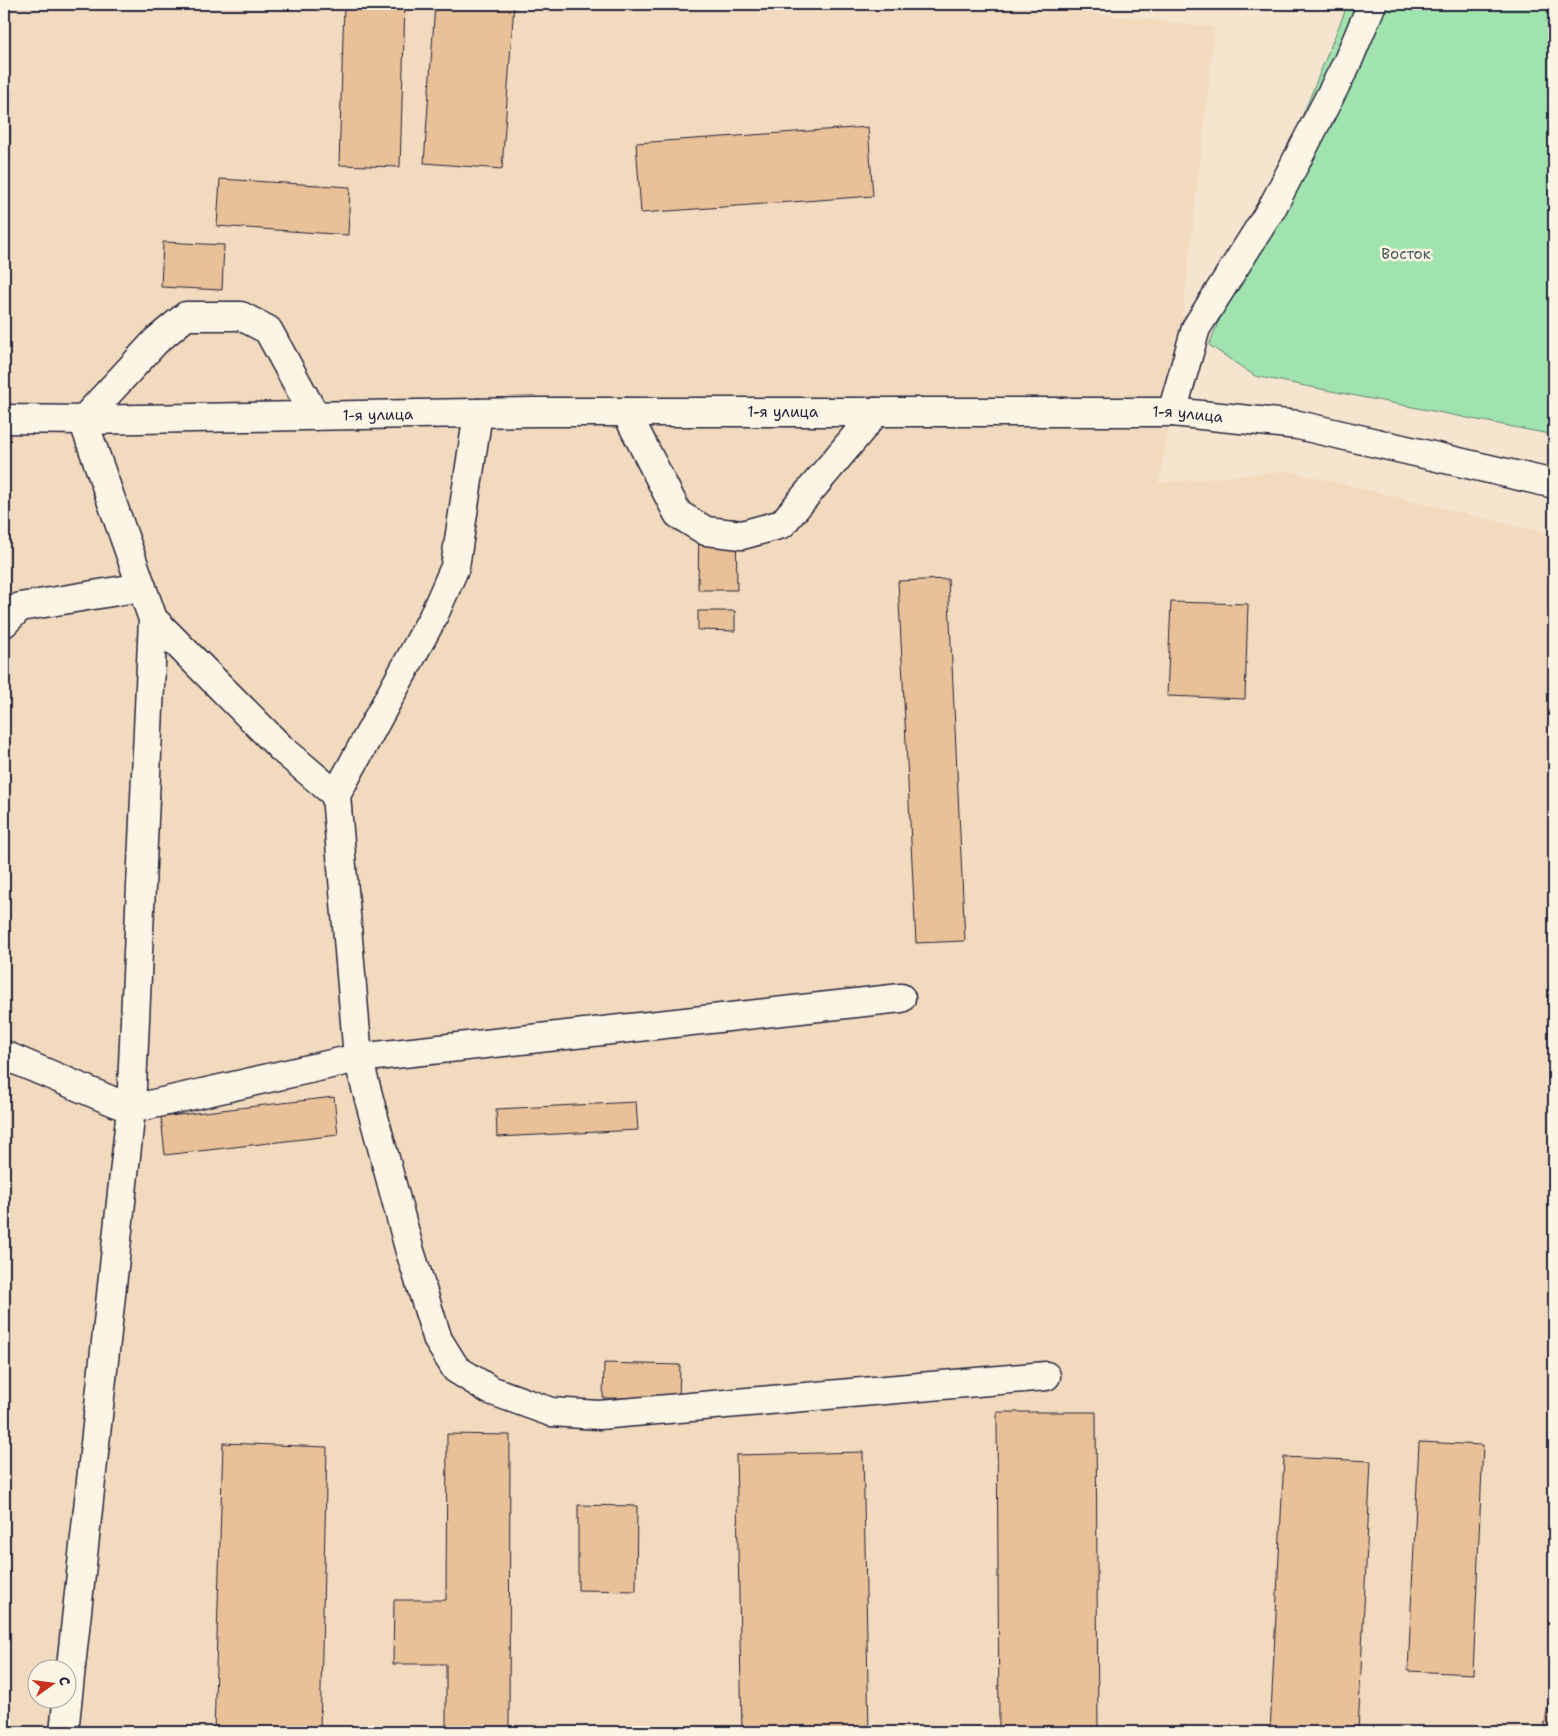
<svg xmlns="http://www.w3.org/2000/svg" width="1558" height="1736" font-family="'Shantell Sans',sans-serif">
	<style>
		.built { fill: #f2dabe; fill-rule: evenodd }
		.green { fill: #a0e3ae; stroke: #618274 }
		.building { fill: #e8c198; stroke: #22223b }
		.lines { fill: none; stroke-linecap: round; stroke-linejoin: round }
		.minor-casing { stroke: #22223b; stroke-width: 31 }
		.major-casing { stroke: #22223b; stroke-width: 31 }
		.minor { stroke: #fcf5e5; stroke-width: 28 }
		.major { stroke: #fcf5e5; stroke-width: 28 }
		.labels { text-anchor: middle; stroke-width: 5; stroke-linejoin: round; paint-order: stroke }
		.park-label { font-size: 15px; fill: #485c5e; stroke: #fcf5e5 }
		.street-label { font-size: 15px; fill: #22223b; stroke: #fcf5e5 }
	</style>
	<rect width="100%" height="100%" fill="#f6e5ce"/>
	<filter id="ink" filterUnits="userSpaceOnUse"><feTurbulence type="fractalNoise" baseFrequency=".02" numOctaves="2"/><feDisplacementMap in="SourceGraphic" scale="10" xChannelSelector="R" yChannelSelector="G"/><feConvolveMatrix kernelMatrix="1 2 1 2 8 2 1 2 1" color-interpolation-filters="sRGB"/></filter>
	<g filter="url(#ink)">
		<path class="built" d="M4,4h1008l203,23 -43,385 -13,71 130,-12 265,64v1197h-1550zM38,1668h30v30h-30z"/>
		<path class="green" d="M1348,4h206v431l-299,-59 -46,-31z"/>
		<path class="building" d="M344,4h61l-5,163 -61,-2z
			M435,4h79l-12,165 -78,-6z
			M4,91h7l-4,188h-3z
			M868,127l5,69 -232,17 -5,-70z
			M220,179l130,8 -2,48 -131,-9z
			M163,242l61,3 -2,45 -61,-3z
			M699,519h37l1,71h-39z
			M948,579l17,362 -49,2 -18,-362z
			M1171,602l77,2 -3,95 -78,-3z
			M698,611h37v20l-37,-1z
			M334,1097l4,38 -173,20 -4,-38z
			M636,1102l2,28 -141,7 -1,-28z
			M604,1363l76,2 -1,34 -76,-1z
			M997,1412h99l2,320h-99z
			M447,1434l63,1 -1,297h-63v-68h-53l1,-64h52z
			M1419,1442l64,3 -10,229 -65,-3z
			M223,1443l104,4 -7,285h-106z
			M863,1452l6,280h-127l-6,-277z
			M1284,1457l87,4 -13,271h-88z
			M578,1505l59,1 -1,85 -58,-1z
			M1549,1700l5,1v31h-11z"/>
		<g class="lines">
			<g class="minor-casing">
				<path id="minor" d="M626,412l52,102 28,17 36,4 40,-11 94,-112
					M1172,412l24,-84 76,-120 75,-145 25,-59
					M4,623l16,-16 122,-20
					M336,795l97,-178 22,-50 23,-154
					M901,998l-543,60 51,190 29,92 18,29 34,21 61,22 48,3 447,-39
					M4,1055l127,54 22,-490
					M64,1732l67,-623 227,-51 -22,-263 -55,-47 -128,-129 -70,-199 73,-79 30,-25h55l27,14 47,86"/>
			</g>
			<g class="major-casing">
				<g id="major">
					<path id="s1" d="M4,419l79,1 452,-8h637l126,13 256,59"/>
				</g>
			</g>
			<use href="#minor" class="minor"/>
			<use href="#major" class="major"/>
		</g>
	</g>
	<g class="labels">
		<g class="park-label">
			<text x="1406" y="259">Восток</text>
		</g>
		<g class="street-label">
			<text dy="5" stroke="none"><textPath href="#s1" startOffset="779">1-я улица</textPath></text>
			<text dy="5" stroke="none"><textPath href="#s1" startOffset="374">1-я улица</textPath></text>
			<text dy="5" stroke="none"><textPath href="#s1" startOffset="1184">1-я улица</textPath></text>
		</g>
	</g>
	<rect width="1558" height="1736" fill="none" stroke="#fcf5e5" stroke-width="20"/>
	<rect x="10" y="10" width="1538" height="1716" fill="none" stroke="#22223b" stroke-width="2" filter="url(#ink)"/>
	<g transform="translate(52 1684) rotate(76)"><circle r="24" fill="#fcf5e5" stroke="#a5a1a1"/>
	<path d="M0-4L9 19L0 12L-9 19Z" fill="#c8321e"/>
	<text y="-8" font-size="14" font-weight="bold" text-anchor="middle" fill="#22223b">С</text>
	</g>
</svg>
